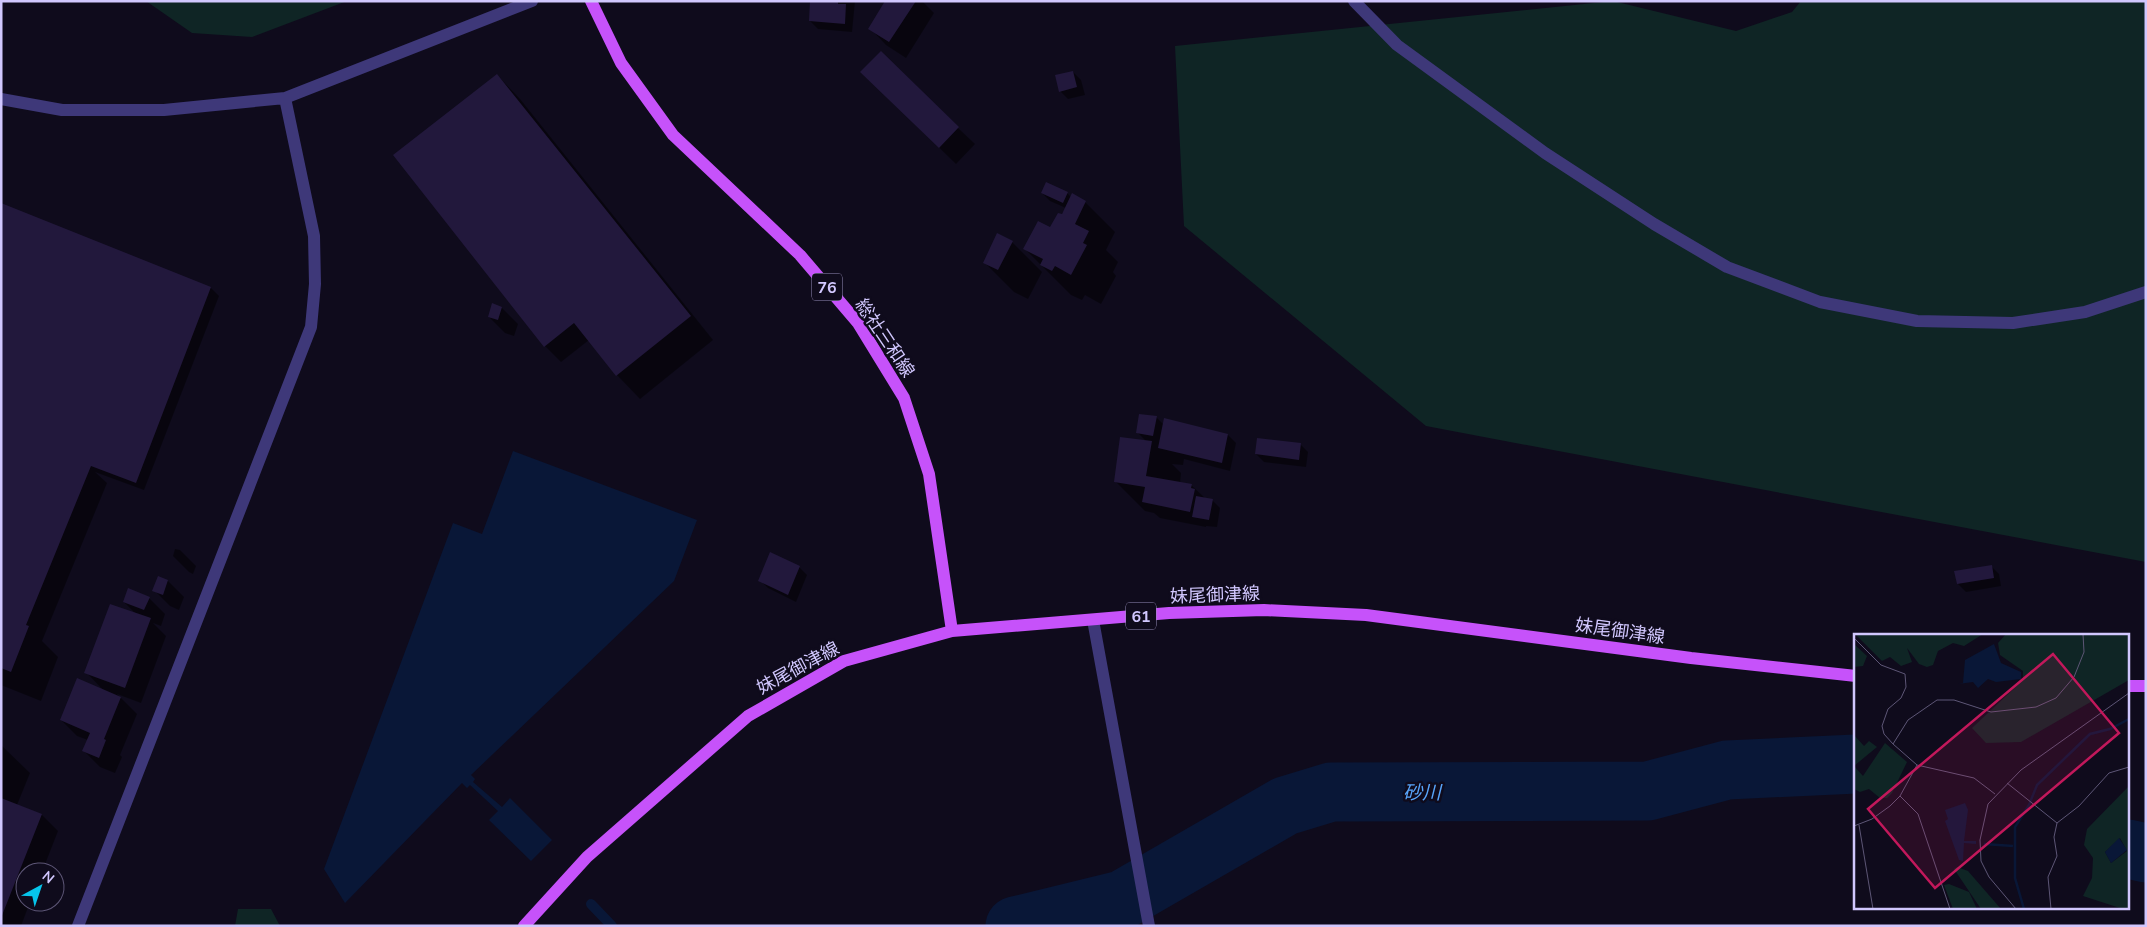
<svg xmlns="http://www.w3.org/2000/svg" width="2147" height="927" font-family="'Nunito Sans','Noto Sans JP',sans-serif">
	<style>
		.green { fill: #0f2525 }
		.water { fill: #091737 }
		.shadow { fill: #0007 }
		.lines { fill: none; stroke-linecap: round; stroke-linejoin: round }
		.stream { stroke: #091737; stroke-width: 10 }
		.river { stroke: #091737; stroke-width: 59 }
		.building { fill: #22183c }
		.street { stroke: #3e3879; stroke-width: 12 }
		.primary { stroke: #c652fa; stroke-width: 12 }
		.labels { text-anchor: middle; stroke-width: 5; stroke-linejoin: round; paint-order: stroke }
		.shield { fill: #0f0b1c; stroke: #978fba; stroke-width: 1 }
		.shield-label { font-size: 16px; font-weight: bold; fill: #d1c7fe }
		.street-label { font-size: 18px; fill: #d1c7fe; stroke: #0f0b1c }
		.water-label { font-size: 19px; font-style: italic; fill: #58a5fb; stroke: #0f0b1c }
		.inset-river { fill: none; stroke: #091737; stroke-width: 2.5 }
		.inset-road { fill: none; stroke: #5d5676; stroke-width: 1 }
		.view { fill: #c2185b; fill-opacity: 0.15; stroke: #c2185b; stroke-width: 2.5 }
		.inset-edge { fill: none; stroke: #d1c7fe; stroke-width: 2.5 }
	</style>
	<rect width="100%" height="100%" fill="#0f0b1c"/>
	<path class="green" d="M146,1h201l-95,36 -60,-4z
		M1613,1l123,30 56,-19 9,-11h345v561l-720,-136 -242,-200 -9,-180z
		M238,909h33l9,17h-45z"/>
	<path class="water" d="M513,451l184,69 -23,61 -203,194 4,4 -2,3 29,25 8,-9 42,42 -21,21 -42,-41 9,-9 -28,-26 -3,3 -5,-5 -117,120 -21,-34 129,-346 29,11z"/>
	<path class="shadow" d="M811,1h44l-3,31 -34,-3 -8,-8z
		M887,1h35l12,12 -28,45 -20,-13 -16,-17z
		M1073,72l8,8 4,15 -17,4 -8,-8z
		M497,75l23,24 193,241 -73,59 -23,-24 -28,-35 -28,22 -16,-16z
		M878,88l80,40 17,16 -19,20z
		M1042,193h25l4,4 2,-2 12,7 30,30 -9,18 12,12 -5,10 3,4 -15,28 -16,-9 -3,5 -11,-5 -46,-46 26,-20 15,-21 -16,-7z
		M1,205l210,83 8,8 -75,194 -49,-18 12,11 -65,158 16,16 -17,44 -40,-16z
		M1012,242l30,30 -14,27 -14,-7 -30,-30z
		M493,305l9,3 16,16 -4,12 -9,-3 -16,-16z
		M1156,417l8,8 1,-5 63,15 8,8 -6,28 -46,-12 -1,6 -11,-1 9,9 -1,10 11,2 14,13 7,2 8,8 -3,19 -11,-1v1l-46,-9 -6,-5 -9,-2 -30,-30 32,-39 -9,-9z
		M1300,444l8,8 -2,15 -42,-5 -8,-8z
		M175,549l5,1 16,16 -3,8 -4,-2 -16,-16z
		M1991,566l8,8 2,12 -35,6 -8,-8z
		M799,567l8,8 -11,27 -28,-14 -8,-8z
		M159,577l9,4 16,16 -5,13 -9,-4 -16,-16z
		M149,598l16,16 -4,12 -8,-3 13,13 -25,67 -24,-9 20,20 -17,41 2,2 -7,16 -15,-6 -16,-16 4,-11 -11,-4 -16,-16 43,-29 -18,-19 51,-57 -13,-13z
		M1,745l29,28 -13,32 25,10 16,16 -16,41h-17v30h5l-9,24h-20z"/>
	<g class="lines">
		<path class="stream" d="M591,904l21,22"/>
		<path class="river" d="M2128,849l18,4
			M1015,926l107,-26 163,-94 46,-14 317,-1 79,-21 129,-6"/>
	</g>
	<path class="building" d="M810,1h28v3h8l-1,20 -36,-3z
		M885,1h31l-27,41 -21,-13z
		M881,51l78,76 -20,21 -79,-76z
		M1073,71l4,16 -18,5 -4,-17z
		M497,74l194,242 -75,60 -42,-53 -30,24 -151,-192z
		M1046,182l22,10 -5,11 -22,-10z
		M1072,193l14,8 -11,23 14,7 -6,12 4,2 -16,30 -16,-9 -3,5 -12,-6 3,-6 -20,-10 15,-28 12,6 8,-14 4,1z
		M1,203l210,84 -75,196 -45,-17 -65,159 3,1 -18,46 -10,-4z
		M997,233l16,8 -15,29 -15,-7z
		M492,303l10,4 -4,13 -10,-3z
		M1139,414l18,2 -4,20 -17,-3z
		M1164,418l64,16 -6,29 -64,-15z
		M1120,437l32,4 -6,35 46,8 -1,4 4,1 -5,23 -48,-10 3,-15 -31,-5z
		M1257,438l44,5 -2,17 -44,-6z
		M1196,496l17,3 -4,21 -17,-3z
		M770,552l30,14 -12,29 -30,-14z
		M1992,565l2,13 -37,6 -3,-13z
		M158,576l10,4 -5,15 -11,-4z
		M128,588l22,9 -6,13 -21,-8z
		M110,604l41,14 -26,70 -41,-15z
		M77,678l44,19 -17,42 2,1 -7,18 -17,-7 8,-18 -30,-13z
		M1,798l41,16 -41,104z"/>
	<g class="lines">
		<path class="street" d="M1354,1l43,44 148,108 109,71 73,43 93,35 97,19 96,2 72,-11 61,-20
			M1,99l61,11h102l121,-12 247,-97
			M1093,620l56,306
			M78,926l233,-599 4,-43 -1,-48 -29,-138"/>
		<path class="primary" d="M591,1l30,62 52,72 127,120 58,68 46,75 25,76 23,157
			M2128,686h18
			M524,926l63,-69 161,-141 96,-55 108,-30 217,-18 95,-3 102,5 325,43 165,18"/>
	</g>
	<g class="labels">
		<g class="shield">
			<rect x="812" y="273.5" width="30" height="27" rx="4"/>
			<rect x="1126" y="602.5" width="30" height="27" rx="4"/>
		</g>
		<g class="shield-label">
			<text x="827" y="293">76</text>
			<text x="1141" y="622">61</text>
		</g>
		<g class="street-label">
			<text transform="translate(885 338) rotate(56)" y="6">総社三和線</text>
			<text transform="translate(1215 595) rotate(-2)" y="6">妹尾御津線</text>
			<text transform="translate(1620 631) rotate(8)" y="6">妹尾御津線</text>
			<text transform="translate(798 668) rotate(-28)" y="6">妹尾御津線</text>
		</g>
		<g class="water-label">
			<text x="1422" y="799">砂川</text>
		</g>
	</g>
	<g transform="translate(1854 634)">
		<rect width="275" height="275" fill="#0f0b1c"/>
		<path d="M1,0h128l-19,12 -11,-3 -15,8 -5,14 -6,2 -8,-3 -12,-16 5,14 -11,4 -11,-9 -8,4zM152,0h123v46l-108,62 -35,1 -14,-15 51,-48v-9l-23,-16 -2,-12zM0,10l13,12 -4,10 -9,1zM0,101l10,11 5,-5 8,6 -23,19 9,10 22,-33 22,19 -15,31 -5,5h-7l-11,-9 -9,3 -6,-3zM275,152v123h-6l-40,-13 9,-18 1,-20 -9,-13 3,-16zM266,204l7,13 -16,12 -6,-11zM103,233l11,4 33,38h-20l-27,-40zM95,250l20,8 8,17h-24l-9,-24z" fill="#0f2525" fill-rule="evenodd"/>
		<path d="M140,10l7,19 20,9v7l-25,3 -8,-3 -10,9 -5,-6 -15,2 5,-1 2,-23zM111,169l3,7 -4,31h12v3l-12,-1 -1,18 -4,-1 -14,-39 3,-2 -3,-9zM265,204l8,12 -16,13 -6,-11z" fill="#091737"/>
		<path class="inset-river" d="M130,210l29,2M170,275l-9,-31v-51l14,-22 8,-20 53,-51 20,-5 19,-10"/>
		<path class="inset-road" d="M0,4l27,27 24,9 1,13 -5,11 -13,11 -6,17 2,8 9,10 24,21 57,13 21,16M39,110l15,-24 29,-20h17l37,12 45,-5 20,-9 18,-21 10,-25 -1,-18M153,149l50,40M46,162l18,18 32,95M5,191l14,84M0,192l18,-7 18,-13 10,-10 17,-31M162,275l-27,-32 -8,-16 -1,-21 8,-36 33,-34 108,-77M197,275l-3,-32 9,-21 -3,-19 3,-14 22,-17 30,-33 20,-6"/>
		<path class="view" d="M199,20l66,79 -184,155 -67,-79z"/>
		<rect width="275" height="275" class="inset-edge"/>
	</g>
	<rect width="2147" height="927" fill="none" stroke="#d1c7fe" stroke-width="5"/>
	<g transform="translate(40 887) rotate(40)"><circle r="24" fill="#0f0b1c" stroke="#5d5676"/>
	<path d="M0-4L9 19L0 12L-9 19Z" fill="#06c5eb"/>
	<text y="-8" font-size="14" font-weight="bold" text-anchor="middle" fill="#d1c7fe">N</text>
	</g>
</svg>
